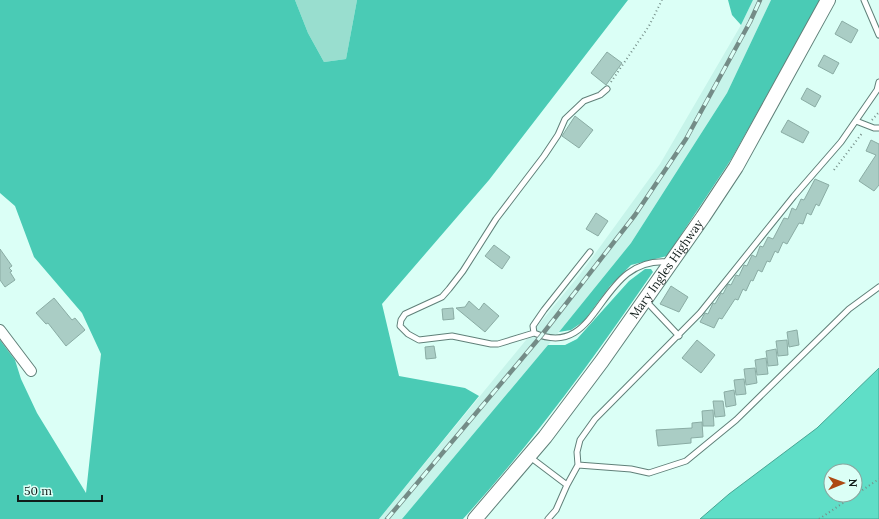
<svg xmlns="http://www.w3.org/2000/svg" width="879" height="519" font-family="Lora,serif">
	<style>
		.built { fill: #c7f4ea }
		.green { fill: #99decf }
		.forest { fill: #4acbb5 }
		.water { fill: #5fdec7; stroke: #47a493; fill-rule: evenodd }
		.building { fill: #aacdc5; stroke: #8aaca4 }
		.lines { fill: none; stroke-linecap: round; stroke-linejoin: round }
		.lane-casing { stroke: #608079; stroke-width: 7 }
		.street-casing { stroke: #608079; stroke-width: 12 }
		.secondary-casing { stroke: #608079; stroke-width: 16 }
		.path { stroke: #768f89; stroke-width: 2; stroke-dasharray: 1 3; stroke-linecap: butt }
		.lane { stroke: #fff; stroke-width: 5 }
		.street { stroke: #fff; stroke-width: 10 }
		.secondary { stroke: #fff; stroke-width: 14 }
		.rail-casing { stroke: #748c87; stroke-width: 4.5 }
		.rail { stroke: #dbfff6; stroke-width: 3; stroke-dasharray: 9; stroke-linecap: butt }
		.labels { text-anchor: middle; stroke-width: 3.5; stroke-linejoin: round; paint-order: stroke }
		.street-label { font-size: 12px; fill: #101d1a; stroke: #dbfff6 }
	</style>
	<rect width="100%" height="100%" fill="#dbfff6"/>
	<path class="built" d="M753,0h18l-44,93 -96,150 -72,89 -157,187h-23l202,-246 79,-109 81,-139z"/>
	<path class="green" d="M295,0h62l-11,59 -22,3 -16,-29z"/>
	<path class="forest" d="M0,0h295l13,33 16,29 22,-3 11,-59h271l-139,180 -107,124 17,72 66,12 14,8 -100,123h-379v-179l15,20 6,19 16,34 49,80 15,-139 -19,-41 -48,-56 -19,-51 -15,-13z
		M728,0h25l-12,25 -9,-10z
		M771,0h49l-88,158 -65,98 -36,9 -21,21 -26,35 -13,9 -12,2 72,-89 96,-150z
		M645,269h6l2,3c-59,86 -120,170 -190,247h-61l146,-174h17l12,-6 52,-58z"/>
	<path class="water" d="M879,368v151h-179l29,-25 88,-66zM831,471h24v24h-24z"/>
	<path class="building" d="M842,21l16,9 -7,13 -16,-9z
		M607,52l15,11 -16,22 -15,-12z
		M824,55l15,8 -6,11 -15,-8z
		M807,88l14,8 -6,11 -14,-8z
		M575,116l18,14 -14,18 -17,-12z
		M788,120l21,12 -6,11 -22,-11z
		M871,140l8,4v41l-5,6 -15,-10 17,-26 -10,-4z
		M815,179l14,6 -10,21 -3,-2 -5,11 -4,-2 -4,11 -4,-1 -12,21 -4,-2 -5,11 -3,-2 -5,11 -3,-1 -5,11 -4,-2 -5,11 -2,-1 -5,11 -3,-2 -5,11 -3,-1 -13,20 -3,-1 -5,10 -14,-6 5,-9 3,1 5,-11 2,1 6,-11 2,1 5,-10 3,1 5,-10 3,1 5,-11 3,1 5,-11 4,2 4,-11 3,1 5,-10 5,2 11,-21 4,1 4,-11 4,2 5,-11 3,1z
		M596,213l12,8 -10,15 -12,-7z
		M494,245l16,12 -8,12 -17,-13z
		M0,249l12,17 -3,2 3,3 -2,1 5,8 -10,7 -5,-7z
		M671,286l17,11 -9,15 -19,-8z
		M54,298l18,22 3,-2 10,12 -19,16 -18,-23 -2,1 -10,-11z
		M469,301l10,9 5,-7 15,13 -14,16 -29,-24 9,-1z
		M453,308l1,11 -11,1 -1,-11z
		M797,330l2,15 -10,2 -2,-15z
		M697,340l18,15 -14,18 -19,-15z
		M787,340l1,15 -10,1 -2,-15z
		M434,346l2,12 -10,1 -1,-12z
		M776,349l2,16 -10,1 -2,-15z
		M766,358l2,16 -11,1 -2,-15z
		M755,368l2,15 -11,2 -2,-16z
		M744,379l2,15 -10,1 -2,-15z
		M734,390l2,15 -10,2 -2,-15z
		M713,401h10l2,15 -10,1z
		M713,410l1,16h-11l-1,-15z
		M702,422l1,15 -12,1v5l-33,3 -2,-16 36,-2v-5z"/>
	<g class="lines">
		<g class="lane-casing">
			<path id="lane" d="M864,0l15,35
				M879,82l-2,8 -36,52 -47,54 -94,117 -105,106 -15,21 -3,12 1,13 53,4 18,4 37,-12 50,-41 113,-111 30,-22
				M856,121l18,7h5
				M590,252l-46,58 -11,16 1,7 -36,11h-7l-39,-8 -33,4 -11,-6 -8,-8 1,-6 4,-6 37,-17 7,-8 14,-18 33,-52 48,-63 14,-21 7,-16 19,-18 16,-6 7,-6
				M645,300l34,36
				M534,333c68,29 62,-78 135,-71
				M530,457l37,28 -11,25 -8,9
				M567,485l11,-20"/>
		</g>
		<g class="street-casing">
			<path id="street" d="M0,330l31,41"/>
		</g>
		<g class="secondary-casing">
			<g id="secondary">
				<path id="s1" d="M475,519l70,-82 57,-76 101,-144 33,-50 92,-167"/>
			</g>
		</g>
		<path class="path" d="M611,82l38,-56 13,-26
			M872,120l7,-8
			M834,170l29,-38
			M819,519l60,-40"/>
		<use href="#lane" class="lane"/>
		<use href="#street" class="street"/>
		<use href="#secondary" class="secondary"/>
		<g class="rail-casing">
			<path id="rail" d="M387,519l154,-183 94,-121 51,-76 64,-117 10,-22"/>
		</g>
		<use href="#rail" class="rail"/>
	</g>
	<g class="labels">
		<g class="street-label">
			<text dy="4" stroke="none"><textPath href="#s1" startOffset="315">Mary Ingles Highway</textPath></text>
		</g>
	</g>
	<g transform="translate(843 483) rotate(89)"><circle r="19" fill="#dbfff6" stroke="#8aa59e"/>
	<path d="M0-3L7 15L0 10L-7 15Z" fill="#ad4a13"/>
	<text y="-6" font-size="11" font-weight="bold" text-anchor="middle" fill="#101d1a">N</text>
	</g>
	<path d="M18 495v6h84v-6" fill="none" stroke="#101d1a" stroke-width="2"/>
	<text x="24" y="495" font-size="12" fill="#101d1a" stroke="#dbfff6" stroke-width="3" paint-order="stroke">50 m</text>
</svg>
